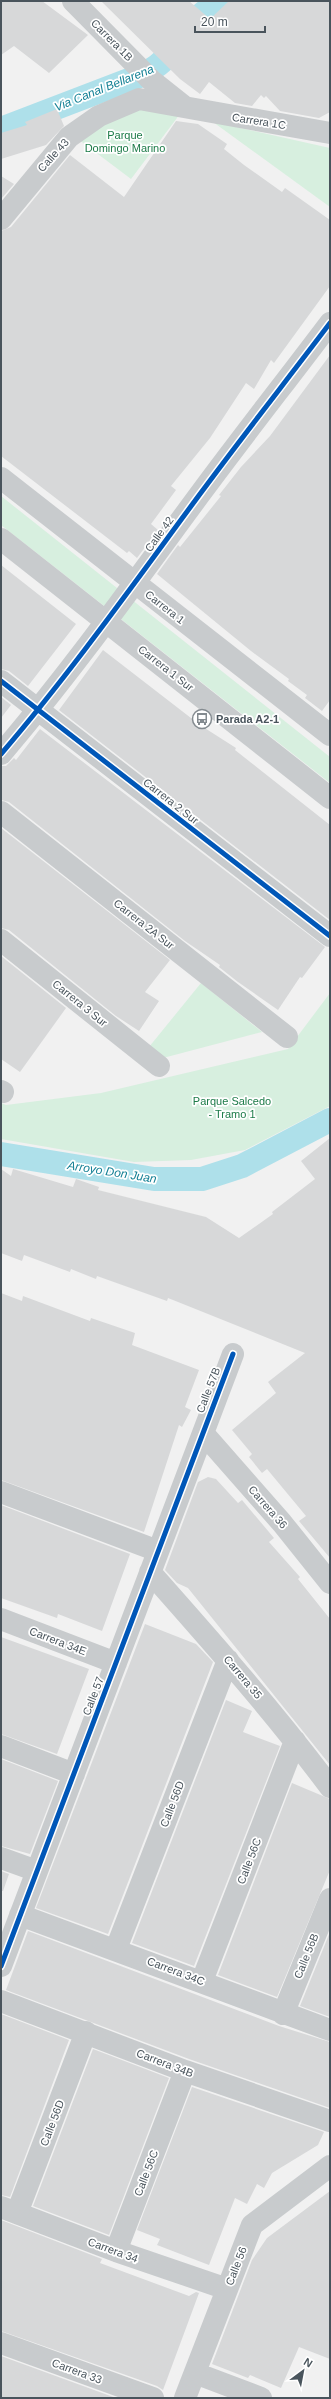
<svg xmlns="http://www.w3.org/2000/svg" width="331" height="2399" font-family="Arial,sans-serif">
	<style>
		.green { fill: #d7efdf }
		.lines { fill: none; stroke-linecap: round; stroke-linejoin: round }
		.canal { stroke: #aee0ea; stroke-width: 24 }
		.building { fill: #d7d8d9 }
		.minor { stroke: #c8cbcd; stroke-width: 22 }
		.cycleway-casing { stroke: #fff; stroke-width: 8 }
		.cycleway { stroke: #0057b8; stroke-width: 5 }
		.labels { text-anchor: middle; stroke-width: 3.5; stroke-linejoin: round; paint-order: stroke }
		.street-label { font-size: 11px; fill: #49545c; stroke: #fff }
		.park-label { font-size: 11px; fill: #1c7b48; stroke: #fff }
		.poi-label { font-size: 11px; font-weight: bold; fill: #49545c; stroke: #fff; text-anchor: start }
		.water-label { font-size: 12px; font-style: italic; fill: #148095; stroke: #fff }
	</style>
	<rect width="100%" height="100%" fill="#f1f1f1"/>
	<path class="green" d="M139,106l41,8 -49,65 -53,-40z
		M213,122l117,26v59z
		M1,496l329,261v26l-329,-258z
		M201,983l61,49 -99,26 -14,-11z
		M330,993v113l-85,44 -54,10 -57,2 -133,-23v-36l5,2 95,-12 187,-44z"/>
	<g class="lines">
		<path class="canal" d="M1,129l141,-54c5,-3 11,-6 16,-10 25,-19 34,-59 70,-62 10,-1 21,3 28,10
			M1,1154l153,25h48l40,-13 88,-46"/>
	</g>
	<path class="building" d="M1,1h41l46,34 -39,38 -35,-27 -13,9z
		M101,1h88l21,18 19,-18h101v111l-11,6 -39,-7 -14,-15 -2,2 -3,-3 -9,11 -17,-3 -26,-21 -9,12 -20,-15z
		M57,109l7,17 -18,19 -45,14v-26l26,-8 -2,-3z
		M176,121l22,3 29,20 -3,5 20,16 38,27 3,-4 45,32v66l-56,77 -3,-3 -17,29 -8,-6 -36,55 -39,48 5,4 -25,34 7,6 -21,28 -8,-7 -2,2 -126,-97v-225l10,-4 59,-72 54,42z
		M1,176l13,8 -13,15z
		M330,355v345l-8,11 -17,-13 2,-3 -19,-14 1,-2 -38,-28 -94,-77 21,-29 2,2 41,-51 -2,-1 22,-28 29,-31z
		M1,565l75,59 -48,62 -19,-15 -8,-2z
		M103,650l97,75 36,23 -1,2 95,75v95l-271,-210z
		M1,697l10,8 -10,13z
		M40,729l285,218 -23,31 -2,-1 -22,33 -40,-28 -19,-15 1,-2 -35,-24 -176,-139 -8,-2v-34h5l8,-8 2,2z
		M1,828l169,132 -25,32 14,9 -20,30 -23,-15 -107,-86 -8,-2z
		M1,956l65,52 -46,64 -19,-13z
		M330,1138v420l-31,-37 7,-5 -39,-47 -5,4 -13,-16 3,-3 -20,-24 44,-37 -8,-11 37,-29 -137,-55 -1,3 -70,-25 -1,3 -25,-10 -1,3 -46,-17 -2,6 -21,-8v-84l10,7 2,-7 60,18 3,-8 23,8 -1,3 108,27 33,21 34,-24 -1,-2 43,-33 -14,-18z
		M1,1293l21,8 1,-5 67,25 1,-3 44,15 -3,12 67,25 -14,37 6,3 -9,17 -3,-2 -35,107 -143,-52z
		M208,1477l8,2 22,24 4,-3 32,38 -5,4 31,35 -2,2 32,40v146l-142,-177 -11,-5 -12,-13 33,-88z
		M1,1505l129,49 -28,77 -44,-17 -1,4 -56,-20z
		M145,1624l51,20 17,18 -105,272 -72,-26z
		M1,1637l88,32 -32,85 -56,-20z
		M226,1700l26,11 -9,21 37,14 -86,220 -62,-23z
		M1,1759l57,22 -28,73 -29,-8z
		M292,1783l38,16v71l-53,127 -59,-22z
		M1,1871l8,3 -6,17h-2z
		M28,1931l251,95 51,16v66l-141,-49 -183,-69z
		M330,1932v85l-30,-11z
		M1,2014l68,26 -59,157 -9,-2z
		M93,2049l76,29 -60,157 -76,-29z
		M192,2087l132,45 -6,13 -46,28 -8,15 -7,-4 -10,20 -12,-6 -26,67 -52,-20 3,-6 -23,-9z
		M330,2191v168l-31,-12 -18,41 -31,-13 -2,3 -36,-14 40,-104 15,-22z
		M1,2220l101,39 -2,4 89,33 7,-4 3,1 -36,97 -6,-4 -156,-55z
		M1,2356l115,42h-115z"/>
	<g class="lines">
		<path class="minor" d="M73,1l78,79 34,27
			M1,219l68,-82 30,-21 40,-17 191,34
			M1,478l329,257
			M1,539l329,259
			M1,681l329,255
			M1,754c71,-83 134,-172 199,-260 42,-57 87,-114 130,-171
			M1,812l286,225
			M1,940l158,126
			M1,1091l2,1
			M203,1433l79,90 48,60
			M1,1492l157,59
			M150,1572c62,70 124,140 180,215
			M1,1619l115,44
			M1,1746l73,28
			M1,1858l36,13
			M20,1915l310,115
			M116,1949l112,-289
			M1,1966l232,-612
			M202,1981l93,-240
			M1,2001l184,70 145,50
			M283,2014l47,-115
			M1,2207l115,44 111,38
			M17,2213l69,-181
			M116,2251l69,-180
			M1,2343l152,55
			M195,2373l66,25
			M185,2398l67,-173 78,-59"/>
		<g class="cycleway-casing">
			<path id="cycleway" d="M1,681l329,255
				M1,754c71,-83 134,-172 199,-260 42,-57 87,-114 130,-171
				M1,1966l232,-612"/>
		</g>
		<use href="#cycleway" class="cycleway"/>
	</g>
	<defs>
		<g id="bus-ring" transform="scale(1)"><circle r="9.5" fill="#fff" stroke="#848b90" stroke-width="1.5"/><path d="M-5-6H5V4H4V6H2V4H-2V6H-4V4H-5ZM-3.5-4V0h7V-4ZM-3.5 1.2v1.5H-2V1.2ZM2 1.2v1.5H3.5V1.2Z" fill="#848b90"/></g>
	</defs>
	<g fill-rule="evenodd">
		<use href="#bus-ring" x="202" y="719"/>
	</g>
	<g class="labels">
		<g class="street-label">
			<text transform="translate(112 40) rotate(45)" y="4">Carrera 1B</text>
			<text transform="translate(259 121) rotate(9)" y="4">Carrera 1C</text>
			<text transform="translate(53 155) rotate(-48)" y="4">Calle 43</text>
			<text transform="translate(159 534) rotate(-54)" y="4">Calle 42</text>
			<text transform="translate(165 607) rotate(38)" y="4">Carrera 1</text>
			<text transform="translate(166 668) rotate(38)" y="4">Carrera 1 Sur</text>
			<text transform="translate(171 801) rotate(38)" y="4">Carrera 2 Sur</text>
			<text transform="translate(144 924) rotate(38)" y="4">Carrera 2A Sur</text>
			<text transform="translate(80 1003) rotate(39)" y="4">Carrera 3 Sur</text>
			<text transform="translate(208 1390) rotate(-69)" y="4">Calle 57B</text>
			<text transform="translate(268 1507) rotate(49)" y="4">Carrera 36</text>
			<text transform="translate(58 1641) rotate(21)" y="4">Carrera 34E</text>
			<text transform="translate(243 1677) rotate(50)" y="4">Carrera 35</text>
			<text transform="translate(93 1696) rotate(-69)" y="4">Calle 57</text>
			<text transform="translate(172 1804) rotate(-69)" y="4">Calle 56D</text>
			<text transform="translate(249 1861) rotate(-69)" y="4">Calle 56C</text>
			<text transform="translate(306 1956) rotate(-68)" y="4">Calle 56B</text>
			<text transform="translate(176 1971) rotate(21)" y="4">Carrera 34C</text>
			<text transform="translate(165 2063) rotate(21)" y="4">Carrera 34B</text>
			<text transform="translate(52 2123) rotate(-69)" y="4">Calle 56D</text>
			<text transform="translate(146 2173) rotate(-69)" y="4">Calle 56C</text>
			<text transform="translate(113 2250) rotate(20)" y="4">Carrera 34</text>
			<text transform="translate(236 2266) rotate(-69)" y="4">Calle 56</text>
			<text transform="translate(77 2371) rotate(20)" y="4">Carrera 33</text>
		</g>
		<g class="park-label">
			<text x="125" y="139">Parque<tspan x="125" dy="13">Domingo Marino</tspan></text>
			<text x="232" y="1105">Parque Salcedo<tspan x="232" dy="13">- Tramo 1</tspan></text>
		</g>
		<g class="poi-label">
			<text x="216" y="723">Parada A2-1</text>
		</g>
		<g class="water-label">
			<text transform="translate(104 88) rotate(-22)" y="4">Via Canal Bellarena</text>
			<text transform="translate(112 1172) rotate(9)" y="4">Arroyo Don Juan</text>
		</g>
	</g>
	<rect width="331" height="2399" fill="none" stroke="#49545c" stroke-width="4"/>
	<g transform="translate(303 2371) rotate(32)" stroke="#ffffff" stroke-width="3" paint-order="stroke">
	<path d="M0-3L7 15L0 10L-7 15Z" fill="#49545c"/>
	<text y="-6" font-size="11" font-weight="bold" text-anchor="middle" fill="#49545c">N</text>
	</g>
	<path d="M195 26v6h70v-6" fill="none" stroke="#49545c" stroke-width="2"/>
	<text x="201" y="26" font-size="12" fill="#49545c" stroke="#ffffff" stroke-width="3" paint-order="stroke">20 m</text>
</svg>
